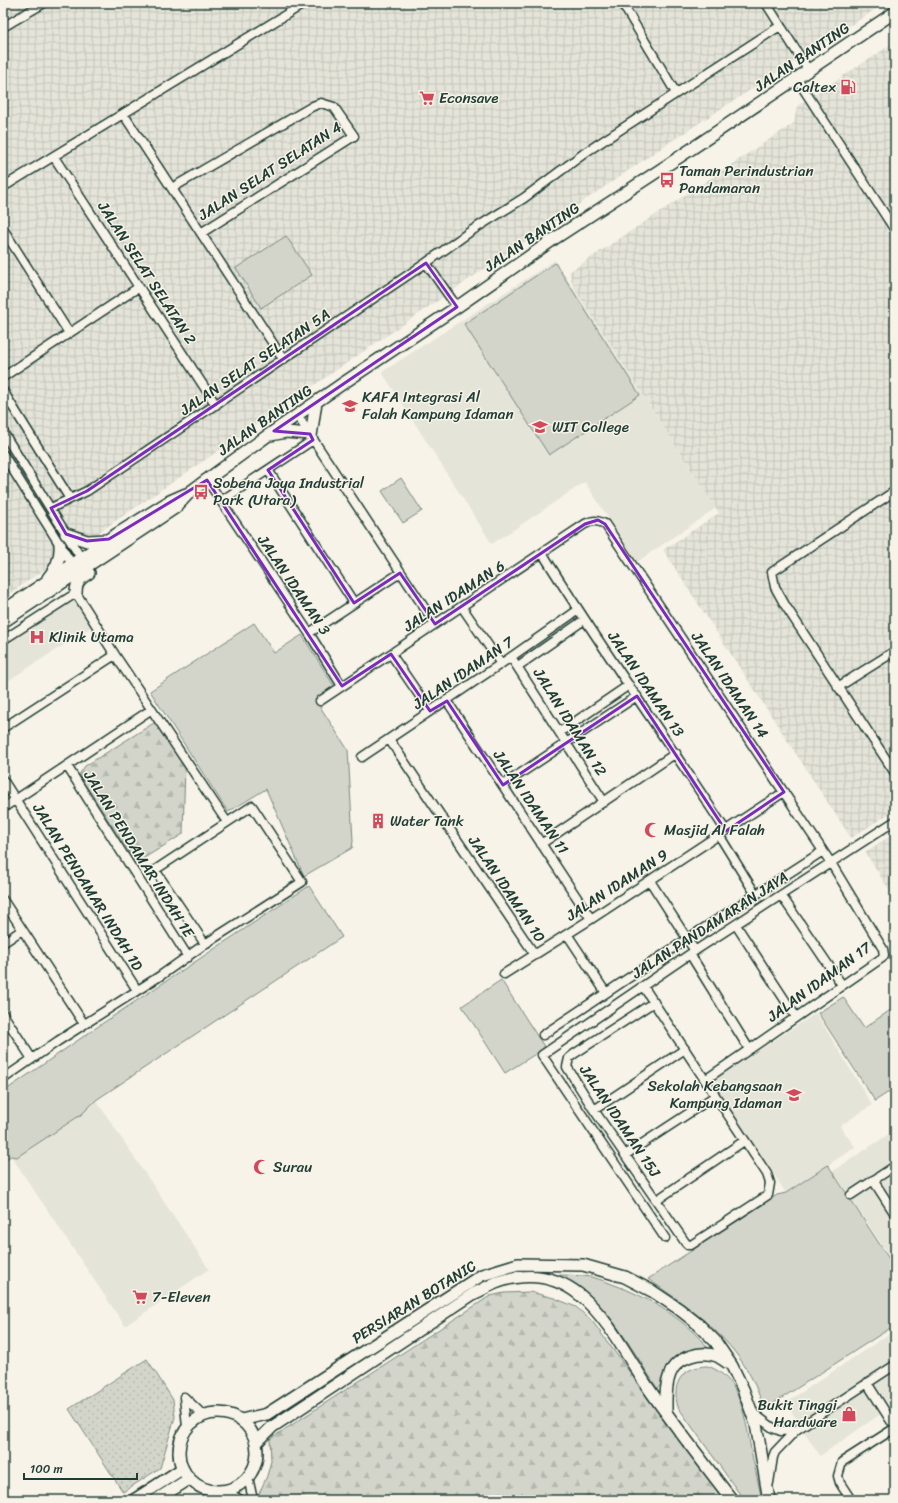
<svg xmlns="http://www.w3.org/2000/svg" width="898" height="1503" font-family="Sriracha,sans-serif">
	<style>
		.built { fill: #e5e4d9 }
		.industrial { fill: url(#industrial-grid) }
		.grass { fill: #d3d5ca; stroke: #79897f }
		.forest { fill: url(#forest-firs); stroke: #79897f }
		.park { fill: url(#park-dots); stroke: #79897f }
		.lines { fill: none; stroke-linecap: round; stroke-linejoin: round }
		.street-casing { stroke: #1f3d34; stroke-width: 11 }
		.secondary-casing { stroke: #1f3d34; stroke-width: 14 }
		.street { stroke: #f7f3e8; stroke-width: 8 }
		.secondary { stroke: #f7f3e8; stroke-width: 11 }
		.marked { fill: none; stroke: #7b2cbf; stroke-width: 3; stroke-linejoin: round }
		.labels { text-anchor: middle; stroke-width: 3; stroke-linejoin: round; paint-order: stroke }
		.street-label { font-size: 15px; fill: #1f3d34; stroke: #f7f3e8 }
		.poi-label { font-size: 15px; fill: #1f3d34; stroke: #f7f3e8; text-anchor: start }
	</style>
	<defs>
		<pattern id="industrial-grid" width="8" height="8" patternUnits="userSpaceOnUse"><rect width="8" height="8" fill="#e5e4d9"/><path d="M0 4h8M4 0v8" fill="none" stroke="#c4c4bb"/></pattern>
		<pattern id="forest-firs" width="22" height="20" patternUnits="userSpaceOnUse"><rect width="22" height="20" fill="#d3d5ca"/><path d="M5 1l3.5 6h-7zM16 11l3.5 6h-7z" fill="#b5b8ae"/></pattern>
		<pattern id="park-dots" width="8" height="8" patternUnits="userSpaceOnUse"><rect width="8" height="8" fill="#d3d5ca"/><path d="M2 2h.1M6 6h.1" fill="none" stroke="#b5b8ae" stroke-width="1.8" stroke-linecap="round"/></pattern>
	</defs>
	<rect width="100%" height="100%" fill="#f7f3e8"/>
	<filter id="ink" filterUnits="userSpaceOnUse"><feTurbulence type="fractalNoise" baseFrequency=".025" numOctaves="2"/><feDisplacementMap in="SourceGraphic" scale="8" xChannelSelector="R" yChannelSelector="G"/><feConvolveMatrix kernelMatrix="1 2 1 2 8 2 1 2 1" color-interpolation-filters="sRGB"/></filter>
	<g filter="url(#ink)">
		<path class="built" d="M555,260l161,248 -79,54 -52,-80 -93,62 -110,-172z
			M75,597l18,29 -90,58v-40z
			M816,1013l56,92 -32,21 15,21 -69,46 -71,-108 3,-8z
			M96,1100l113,169 -84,57 -114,-170 6,1 65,-43z
			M895,1130v135l-62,-94z
			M895,1330v74l-75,52 -33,-51v-3z"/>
		<path class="industrial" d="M3,3h882l-212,137 -670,458z
			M895,42v768l-44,28 -188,-288 56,-37 -145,-225 -5,-16 225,-149 3,-17z
			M895,833v66l-30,-47z"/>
		<path class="grass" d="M286,236l26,39 -51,33 -25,-40z
			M555,263l85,132 -91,60 -85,-131z
			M401,478l21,33 -19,12 -21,-32z
			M254,623l20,30 28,-18 32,51 -19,13 33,51 5,91 -1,7 -48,28 -38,-87 -38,23 -78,-121z
			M309,886l33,51 -246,163 -14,14 -65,43 -6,-1 -8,5v-69l100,-69z
			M501,980l44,68 -40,25 -43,-67z
			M843,997l21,31 31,-21v81l-20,13 -57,-88z
			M828,1165l67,103v57l-124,80 -7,2c-6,-14 -11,-29 -20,-42 -23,-36 -61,-62 -96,-86l129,-84 9,-2z
			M552,1275c13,0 26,0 39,2 10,2 20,7 29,10 35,14 65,33 89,62l-42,22 -6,14 -4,3c-20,-31 -49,-83 -80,-103 -7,-4 -17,-7 -25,-10z
			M707,1366c35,10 39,58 45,89 3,15 7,30 10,45h-18l-66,-93c-7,-24 4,-40 29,-41z"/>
		<path class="forest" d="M157,721l28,44 -2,69 -47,29 -57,-88 6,-9z
			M530,1292l24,6 22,9 16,14 126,171 -2,8h-455l-3,-4 9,-20 4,-15 -1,-22 220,-143 14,-3z"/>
		<path class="park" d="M147,1359l26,41 2,17 -15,51 -37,24 -54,-83z"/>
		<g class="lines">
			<g class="street-casing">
				<path id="street" d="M622,3l54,90
					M766,3l43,68
					M3,27l41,-24
					M797,79l98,151
					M124,115l159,244
					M54,157l162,248
					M3,187l302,-184
					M172,188l141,-82 8,-3 13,4 20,29 -153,97
					M3,229l66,104
					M426,263l45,-32 53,-33 62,-46 194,-126
					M3,377l136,-90
					M3,391l67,108
					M297,415l138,209
					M3,432l81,131
					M313,440l-92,61 88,132 33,53
					M3,454l72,115
					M268,470l86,133
					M207,480l14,21
					M895,491l-123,81 3,15 10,18 110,168
					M51,508l36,-17 339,-228 31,44
					M543,554c58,94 123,184 183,277
					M462,607l39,57
					M309,633l91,-60
					M3,640l73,-47 39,62 112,167
					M391,654l39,57
					M511,657l93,145
					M518,666l66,-46
					M838,687l57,-36
					M320,701l265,-177c8,-4 12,-4 20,0l226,339 52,86 1,6 -2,3 -177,122
					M447,701l144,218
					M3,728l112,-73
					M560,732l69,-47
					M389,739l146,216
					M362,757l149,-100 67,-47
					M67,766l121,191
					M3,780l134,210
					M503,785l134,-89
					M3,808l149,-99
					M719,835l37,60
					M541,844l135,-91
					M650,881l45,70
					M781,895l61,90
					M3,900l81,124
					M736,925l60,92
					M567,934l39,59
					M3,943l19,-13
					M690,954l59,95
					M504,974l87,-55 193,-127
					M643,986l124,188 3,9 -2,12 -77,50h-3l-3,-3 -91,-132 -27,-43 2,-9 5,-4 80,-52
					M3,1014l29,45
					M543,1035l144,-96 136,-88
					M3,1079l55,-38 102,-65 45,-32 97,-62 -50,-76 -97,64 50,74
					M594,1110l91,-61
					M625,1155l90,-59
					M873,1180l22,34
					M851,1195l44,-29
					M657,1200l87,-59
					M665,1238l-123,-183 148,-101 205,-133
					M867,1383l24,38
					M184,1397l3,29
					M184,1397l19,18
					M753,1413l20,15 8,3 15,-1
					M248,1477l5,23
					M769,1483l4,-26 2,-5 21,-22 99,-65
					M225,1491l16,9
					M851,1500l-11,-17 -2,-7 4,-14 53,-34"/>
			</g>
			<g class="secondary-casing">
				<path id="secondary" d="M271,435l15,-3 24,2
					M311,436l5,-34
					M66,534l21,7 19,-1
					M48,578c9,-10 13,-20 12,-33
					M76,593c0,-11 4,-14 13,-20
					M3,611l106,-72 61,-38 16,-7
					M3,622l172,-114 15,-16 77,-56 75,-52 115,-77 97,-68 115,-75 226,-152
					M666,1411c0,-12 -1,-25 4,-37 6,-17 31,-24 47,-18 4,2 8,5 11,7
					M179 1452a39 39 0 1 1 78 0a39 39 0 1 1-78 0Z
					M241,1420l26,-6 215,-139 36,-11 65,1 42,12 27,14 27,18 20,16 16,16 17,25 11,23 13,35 13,76
					M256,1443l16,-16 201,-133c9,-4 17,-9 25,-12 81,-27 113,50 149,104 27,39 56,76 85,114
					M134,1500l48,-31
					M156,1500l33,-21"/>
			</g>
			<use href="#street" class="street"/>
			<use href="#secondary" class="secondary"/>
		</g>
	</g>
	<path class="marked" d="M426,263l31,44 -183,124 36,3 3,6 -45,30 86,133 46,-30 35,51 150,-100 13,-4 7,4 179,268 -58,39 -89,-135 -134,89 -56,-84 -17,10 -39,-57 -49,32 -135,-206 -98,59 -22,2 -21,-7 -15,-26 36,-17z"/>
	<defs>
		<g id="fuel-bare" transform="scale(1.2)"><path d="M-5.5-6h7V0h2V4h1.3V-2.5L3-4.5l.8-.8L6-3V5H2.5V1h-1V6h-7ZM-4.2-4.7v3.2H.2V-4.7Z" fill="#d1495b" stroke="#f7f3e8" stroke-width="2.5" paint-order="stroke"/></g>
		<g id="supermarket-bare" transform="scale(1.2)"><path d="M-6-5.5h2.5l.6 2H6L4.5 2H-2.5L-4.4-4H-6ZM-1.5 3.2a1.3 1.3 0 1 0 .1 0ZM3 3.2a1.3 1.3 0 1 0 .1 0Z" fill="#d1495b" stroke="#f7f3e8" stroke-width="2.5" paint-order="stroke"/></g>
		<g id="bus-bare" transform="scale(1.2)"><path d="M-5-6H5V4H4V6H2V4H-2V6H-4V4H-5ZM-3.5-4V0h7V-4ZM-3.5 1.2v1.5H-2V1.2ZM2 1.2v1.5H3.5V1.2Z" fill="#d1495b" stroke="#f7f3e8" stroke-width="2.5" paint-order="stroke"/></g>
		<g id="school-bare" transform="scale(1.2)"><path d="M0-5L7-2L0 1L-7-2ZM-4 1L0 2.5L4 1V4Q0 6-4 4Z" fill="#d1495b" stroke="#f7f3e8" stroke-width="2.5" paint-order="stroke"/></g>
		<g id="university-bare" transform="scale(1.2)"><path d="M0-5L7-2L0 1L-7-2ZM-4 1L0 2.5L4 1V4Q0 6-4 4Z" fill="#d1495b" stroke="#f7f3e8" stroke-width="2.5" paint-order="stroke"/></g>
		<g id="hospital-bare" transform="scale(1.2)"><path d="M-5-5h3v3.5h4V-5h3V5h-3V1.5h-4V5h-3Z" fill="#d1495b" stroke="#f7f3e8" stroke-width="2.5" paint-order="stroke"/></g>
		<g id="building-bare" transform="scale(1.2)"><path d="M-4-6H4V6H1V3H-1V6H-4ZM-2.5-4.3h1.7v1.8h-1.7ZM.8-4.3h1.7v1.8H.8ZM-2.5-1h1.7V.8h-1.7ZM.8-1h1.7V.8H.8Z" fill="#d1495b" stroke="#f7f3e8" stroke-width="2.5" paint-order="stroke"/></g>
		<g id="mosque-bare" transform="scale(1.2)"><path d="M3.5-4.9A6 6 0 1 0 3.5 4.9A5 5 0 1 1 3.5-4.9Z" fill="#d1495b" stroke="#f7f3e8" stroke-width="2.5" paint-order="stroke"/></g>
		<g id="shop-bare" transform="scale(1.2)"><path d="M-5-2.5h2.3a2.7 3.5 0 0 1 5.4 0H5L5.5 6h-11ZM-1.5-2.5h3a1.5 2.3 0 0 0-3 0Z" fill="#d1495b" stroke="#f7f3e8" stroke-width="2.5" paint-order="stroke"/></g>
	</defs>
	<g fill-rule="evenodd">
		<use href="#fuel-bare" x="848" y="87"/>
		<use href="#supermarket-bare" x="427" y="98"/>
		<use href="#bus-bare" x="667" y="180"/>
		<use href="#school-bare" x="350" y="406"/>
		<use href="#university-bare" x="540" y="427"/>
		<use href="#bus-bare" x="201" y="492"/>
		<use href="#hospital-bare" x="37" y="637"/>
		<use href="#building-bare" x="378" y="821"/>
		<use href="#mosque-bare" x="652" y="830"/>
		<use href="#school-bare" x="794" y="1095"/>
		<use href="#mosque-bare" x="261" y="1167"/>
		<use href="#supermarket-bare" x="140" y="1297"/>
		<use href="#shop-bare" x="849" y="1414"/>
	</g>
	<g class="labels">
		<g class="street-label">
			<text transform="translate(802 57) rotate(-34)" y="5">JALAN BANTING</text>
			<text transform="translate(270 171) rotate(-33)" y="5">JALAN SELAT SELATAN 4</text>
			<text transform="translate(532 237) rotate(-34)" y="5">JALAN BANTING</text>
			<text transform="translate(147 273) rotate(57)" y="5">JALAN SELAT SELATAN 2</text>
			<text transform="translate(255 362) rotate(-34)" y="5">JALAN SELAT SELATAN 5A</text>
			<text transform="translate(265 420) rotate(-35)" y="5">JALAN BANTING</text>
			<text transform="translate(294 585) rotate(56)" y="5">JALAN IDAMAN 3</text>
			<text transform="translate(454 596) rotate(-33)" y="5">JALAN IDAMAN 6</text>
			<text transform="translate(463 673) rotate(-34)" y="5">JALAN IDAMAN 7</text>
			<text transform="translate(646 684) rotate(56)" y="5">JALAN IDAMAN 13</text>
			<text transform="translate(730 685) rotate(56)" y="5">JALAN IDAMAN 14</text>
			<text transform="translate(570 722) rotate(58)" y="5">JALAN IDAMAN 12</text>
			<text transform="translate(531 802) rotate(56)" y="5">JALAN IDAMAN 11</text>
			<text transform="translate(139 854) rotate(58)" y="5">JALAN PENDAMAR INDAH 1E</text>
			<text transform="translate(617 885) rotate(-33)" y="5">JALAN IDAMAN 9</text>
			<text transform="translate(88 887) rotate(58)" y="5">JALAN PENDAMAR INDAH 1D</text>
			<text transform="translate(507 889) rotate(56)" y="5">JALAN IDAMAN 10</text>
			<text transform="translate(710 925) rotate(-33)" y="5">JALAN PANDAMARAN JAYA</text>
			<text transform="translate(819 982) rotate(-36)" y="5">JALAN IDAMAN 17</text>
			<text transform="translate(620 1121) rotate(56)" y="5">JALAN IDAMAN 15J</text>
			<text transform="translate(414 1302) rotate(-32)" y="5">PERSIARAN BOTANIC</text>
		</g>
		<g class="poi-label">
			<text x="836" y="92" text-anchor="end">Caltex</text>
			<text x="439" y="103">Econsave</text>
			<text x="679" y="176">Taman Perindustrian<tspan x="679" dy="17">Pandamaran</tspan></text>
			<text x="362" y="402">KAFA Integrasi Al<tspan x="362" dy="17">Falah Kampung Idaman</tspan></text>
			<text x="552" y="432">WIT College</text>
			<text x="213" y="488">Sobena Jaya Industrial<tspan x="213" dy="17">Park (Utara)</tspan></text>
			<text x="49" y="642">Klinik Utama</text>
			<text x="390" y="826">Water Tank</text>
			<text x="664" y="835">Masjid Al Falah</text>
			<text x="782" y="1091" text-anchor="end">Sekolah Kebangsaan<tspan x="782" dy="17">Kampung Idaman</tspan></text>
			<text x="273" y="1172">Surau</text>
			<text x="152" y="1302">7-Eleven</text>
			<text x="837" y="1410" text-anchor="end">Bukit Tinggi<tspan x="837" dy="17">Hardware</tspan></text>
		</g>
	</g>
	<rect width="898" height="1503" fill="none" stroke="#f7f3e8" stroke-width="16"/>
	<rect x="8" y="8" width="882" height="1487" fill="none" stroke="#1f3d34" stroke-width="1.5" filter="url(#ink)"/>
	<path d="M24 1473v6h113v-6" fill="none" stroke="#1f3d34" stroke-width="2"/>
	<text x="30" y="1473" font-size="12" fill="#1f3d34" stroke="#f7f3e8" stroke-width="3" paint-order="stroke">100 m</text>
</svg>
